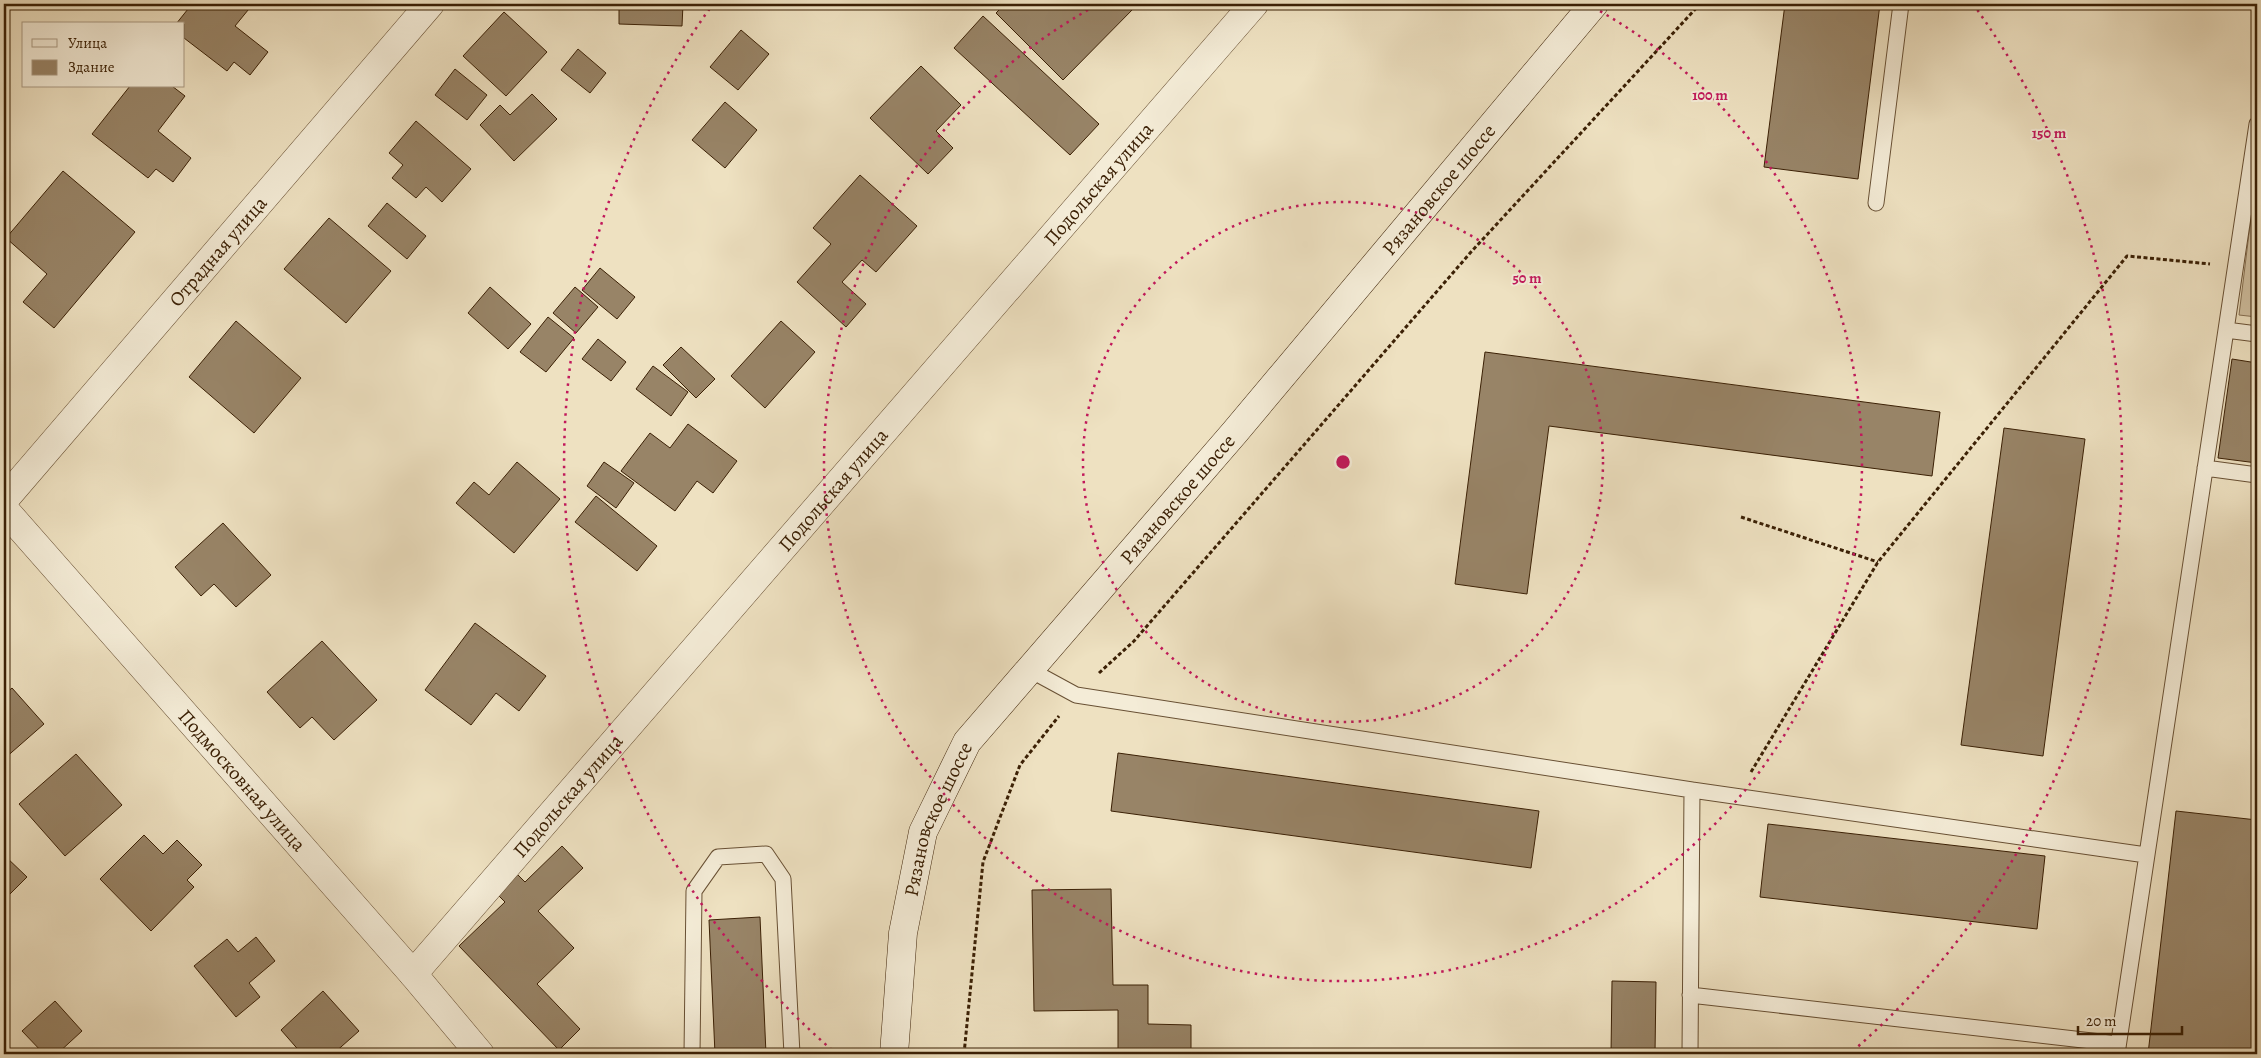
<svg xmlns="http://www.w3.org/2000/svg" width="2261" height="1058" font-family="Alegreya,serif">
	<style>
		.green { fill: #d0c0a1; stroke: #867053 }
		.building { fill: #988467; stroke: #3b2005 }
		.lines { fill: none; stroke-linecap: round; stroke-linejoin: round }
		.service-casing { stroke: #685034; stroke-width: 17 }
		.minor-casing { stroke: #685034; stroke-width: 29 }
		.secondary-casing { stroke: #3b2005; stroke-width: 29 }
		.path { stroke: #3b2005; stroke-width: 3; stroke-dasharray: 4 2.5; stroke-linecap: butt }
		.service { stroke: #f4ecd7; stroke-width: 15 }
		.minor { stroke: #f4ecd7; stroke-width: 28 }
		.secondary { stroke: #f4ecd7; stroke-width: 28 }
		.ring { fill: none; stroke: #c2185b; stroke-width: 2.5; stroke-dasharray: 2.5 5 }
		.labels { text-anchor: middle; stroke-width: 4; stroke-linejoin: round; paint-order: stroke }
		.street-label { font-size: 20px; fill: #3b2005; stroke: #f4ecd7 }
		.centre { fill: #c2185b; stroke: #f4ecd7; stroke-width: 2.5 }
		.ring-label { font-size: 15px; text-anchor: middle; font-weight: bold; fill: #c2185b; stroke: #f4ecd7; stroke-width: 4; stroke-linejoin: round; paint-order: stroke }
	</style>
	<rect width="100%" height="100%" fill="#eee1c1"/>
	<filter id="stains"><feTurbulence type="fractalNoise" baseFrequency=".004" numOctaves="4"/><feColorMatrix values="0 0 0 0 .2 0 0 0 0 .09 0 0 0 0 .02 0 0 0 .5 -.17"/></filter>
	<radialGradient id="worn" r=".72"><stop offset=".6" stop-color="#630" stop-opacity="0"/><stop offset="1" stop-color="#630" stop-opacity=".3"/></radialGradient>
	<path class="green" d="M2255,185h2v132l-18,-2z"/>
	<path class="building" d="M192,4h61l-18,22 33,26 -18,23 -16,-13 -7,9 -43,-33v-14h-8z
		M619,4h64l-1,22 -63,-2z
		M1005,4h127l3,3 -72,73 -67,-67z
		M1785,4h95l-22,175 -94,-12z
		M504,12l43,40 -41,44 -43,-40z
		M983,16l116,108 -29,31 -116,-107z
		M741,30l28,24 -31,36 -28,-23z
		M578,49l28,24 -16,20 -29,-23z
		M921,66l40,39 -25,26 17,17 -25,26 -58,-56z
		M455,69l32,26 -20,25 -32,-25z
		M130,86h42l13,10 -27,35 33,27 -18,24 -17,-13 -8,9 -56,-44z
		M532,94l25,25 -43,42 -34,-36 20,-20 10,10z
		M725,102l32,28 -32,38 -33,-28z
		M416,121l55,48 -29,33 -16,-15 -10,11 -24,-20 11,-13 -14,-12z
		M63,171l72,61 -81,96 -31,-26 24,-28 -41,-36z
		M860,175l57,51 -41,46 -14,-12 -20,22 24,22 -20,23 -49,-45 34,-38 -18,-16z
		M387,203l39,33 -19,23 -39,-33z
		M329,218l62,53 -45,52 -62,-54z
		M600,268l35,29 -18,22 -35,-29z
		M490,287l41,37 -23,25 -40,-36z
		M575,287l23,20 -22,26 -23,-20z
		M548,317l26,21 -28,34 -26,-20z
		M236,321l65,57 -47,55 -65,-56z
		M781,321l34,31 -50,56 -34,-32z
		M598,339l28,23 -15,19 -29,-22z
		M681,347l34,32 -19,19 -33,-33z
		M1485,352l455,60 -8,64 -383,-50 -22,168 -72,-10z
		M2232,359l25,4v100l-39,-5z
		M653,366l35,26 -17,24 -35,-27z
		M688,424l49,37 -24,32 -16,-12 -22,30 -54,-40 29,-38 20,15z
		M2004,428l81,11 -42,317 -82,-11z
		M517,462l43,37 -46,54 -58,-50 18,-21 15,13z
		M604,462l30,21 -18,25 -29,-22z
		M596,496l61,50 -20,25 -62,-49z
		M223,523l48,52 -35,32 -22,-23 -13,12 -26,-29z
		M475,623l71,53 -27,35 -23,-18 -25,32 -46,-35z
		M322,641l55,59 -43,40 -22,-23 -12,11 -33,-36z
		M12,688l32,36 -40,35v-64z
		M1118,753l421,58 -8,57 -420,-57z
		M76,754l46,51 -57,51 -46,-52z
		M2176,811l81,9v234h-109z
		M1768,824l277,32 -8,73 -277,-32z
		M144,835l19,19 14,-14 25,25 -15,15 7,7 -43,44 -51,-52z
		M562,846l21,22 -45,43 36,37 -37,36 43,45 -21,21 -100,-104 46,-44 -10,-10 20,-20 10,10z
		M4,855l23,22 -23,23z
		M1111,889l2,96h35v39l43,1v29h-73v-44l-84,1 -2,-121z
		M760,917l6,137h-51l-6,-134z
		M256,937l19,24 -26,22 11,14 -24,20 -42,-51 33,-27 11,13z
		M1612,981l44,1 -1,72h-44z
		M323,991l36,40 -26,23h-31l-21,-24z
		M55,1001l27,30 -25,23h-13l-22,-23z"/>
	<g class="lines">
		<g class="service-casing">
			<path id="service" d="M1876,203l25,-199
				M2226,330l31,4
				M2205,468l52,7
				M1030,670l46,25 616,95 -2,264
				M1692,790l454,65
				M1690,995l428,49
				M692,1054l2,-163 24,-34 48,-3 17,25 9,175
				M2117,1054l140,-930"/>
		</g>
		<g class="minor-casing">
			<g id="minor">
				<path id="s1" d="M4,500l426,-496"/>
				<path id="s2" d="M4,509l409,465 67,80"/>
				<path id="s3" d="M413,974l841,-970"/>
			</g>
		</g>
		<g class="secondary-casing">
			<g id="secondary">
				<path id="s4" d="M894,1054l9,-121 20,-101 44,-90 268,-310 359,-428"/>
			</g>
		</g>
		<path class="path" d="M1741,517l137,45
			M1099,673l35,-32 337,-389 229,-248
			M1751,772l127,-210 249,-306 83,8
			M964,1054l19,-192 37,-97 39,-49"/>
		<use href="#service" class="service"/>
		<use href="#minor" class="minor"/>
		<use href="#secondary" class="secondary"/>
	</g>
	<g class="ring">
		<circle cx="1343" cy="462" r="260"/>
		<path d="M1587 4A519 519 0 1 1 1099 4"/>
		<path d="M832 1050A779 779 0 0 1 713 4M1973 4A779 779 0 0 1 1854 1050"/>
	</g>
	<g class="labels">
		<g class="street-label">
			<text dy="7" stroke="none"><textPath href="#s3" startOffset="1046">Подольская улица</textPath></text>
			<text dy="7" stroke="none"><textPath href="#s4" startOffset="1051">Рязановское шоссе</textPath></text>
			<text dy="7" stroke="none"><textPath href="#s1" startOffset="328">Отрадная улица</textPath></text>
			<text dy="7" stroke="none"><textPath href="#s3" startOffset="641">Подольская улица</textPath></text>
			<text dy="7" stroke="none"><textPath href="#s4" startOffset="646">Рязановское шоссе</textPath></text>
			<text dy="7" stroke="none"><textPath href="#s2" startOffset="361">Подмосковная улица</textPath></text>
			<text dy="7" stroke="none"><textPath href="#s3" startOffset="236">Подольская улица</textPath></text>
			<text dy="7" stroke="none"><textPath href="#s4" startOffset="241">Рязановское шоссе</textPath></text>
		</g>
	</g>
	<circle cx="1343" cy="462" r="8" class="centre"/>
	<g class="ring-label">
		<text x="1710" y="100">100 m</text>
		<text x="2049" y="138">150 m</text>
		<text x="1527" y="283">50 m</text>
	</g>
	<rect width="2261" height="1058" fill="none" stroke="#eee1c1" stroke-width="20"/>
	<rect x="5" y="5" width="2251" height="1048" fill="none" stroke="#3b2005" stroke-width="2.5"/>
	<rect x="10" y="10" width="2241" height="1038" fill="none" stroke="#3b2005"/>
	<rect x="22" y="22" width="162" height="65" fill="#f4ecd7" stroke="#aa9a83"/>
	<rect x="32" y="39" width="25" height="8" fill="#f4ecd7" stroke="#aa9a83"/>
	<text x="68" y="48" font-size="15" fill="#3b2005">Улица</text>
	<rect x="32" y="60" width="25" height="15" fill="#988467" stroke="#aa9a83"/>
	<text x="68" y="72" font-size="15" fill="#3b2005">Здание</text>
	<path d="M2078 1026v8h104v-8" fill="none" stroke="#3b2005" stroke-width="2.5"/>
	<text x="2086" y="1026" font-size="15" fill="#3b2005" stroke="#f4ecd7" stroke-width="4" paint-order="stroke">20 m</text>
	<rect width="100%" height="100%" filter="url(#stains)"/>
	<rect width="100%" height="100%" fill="url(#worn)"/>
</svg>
